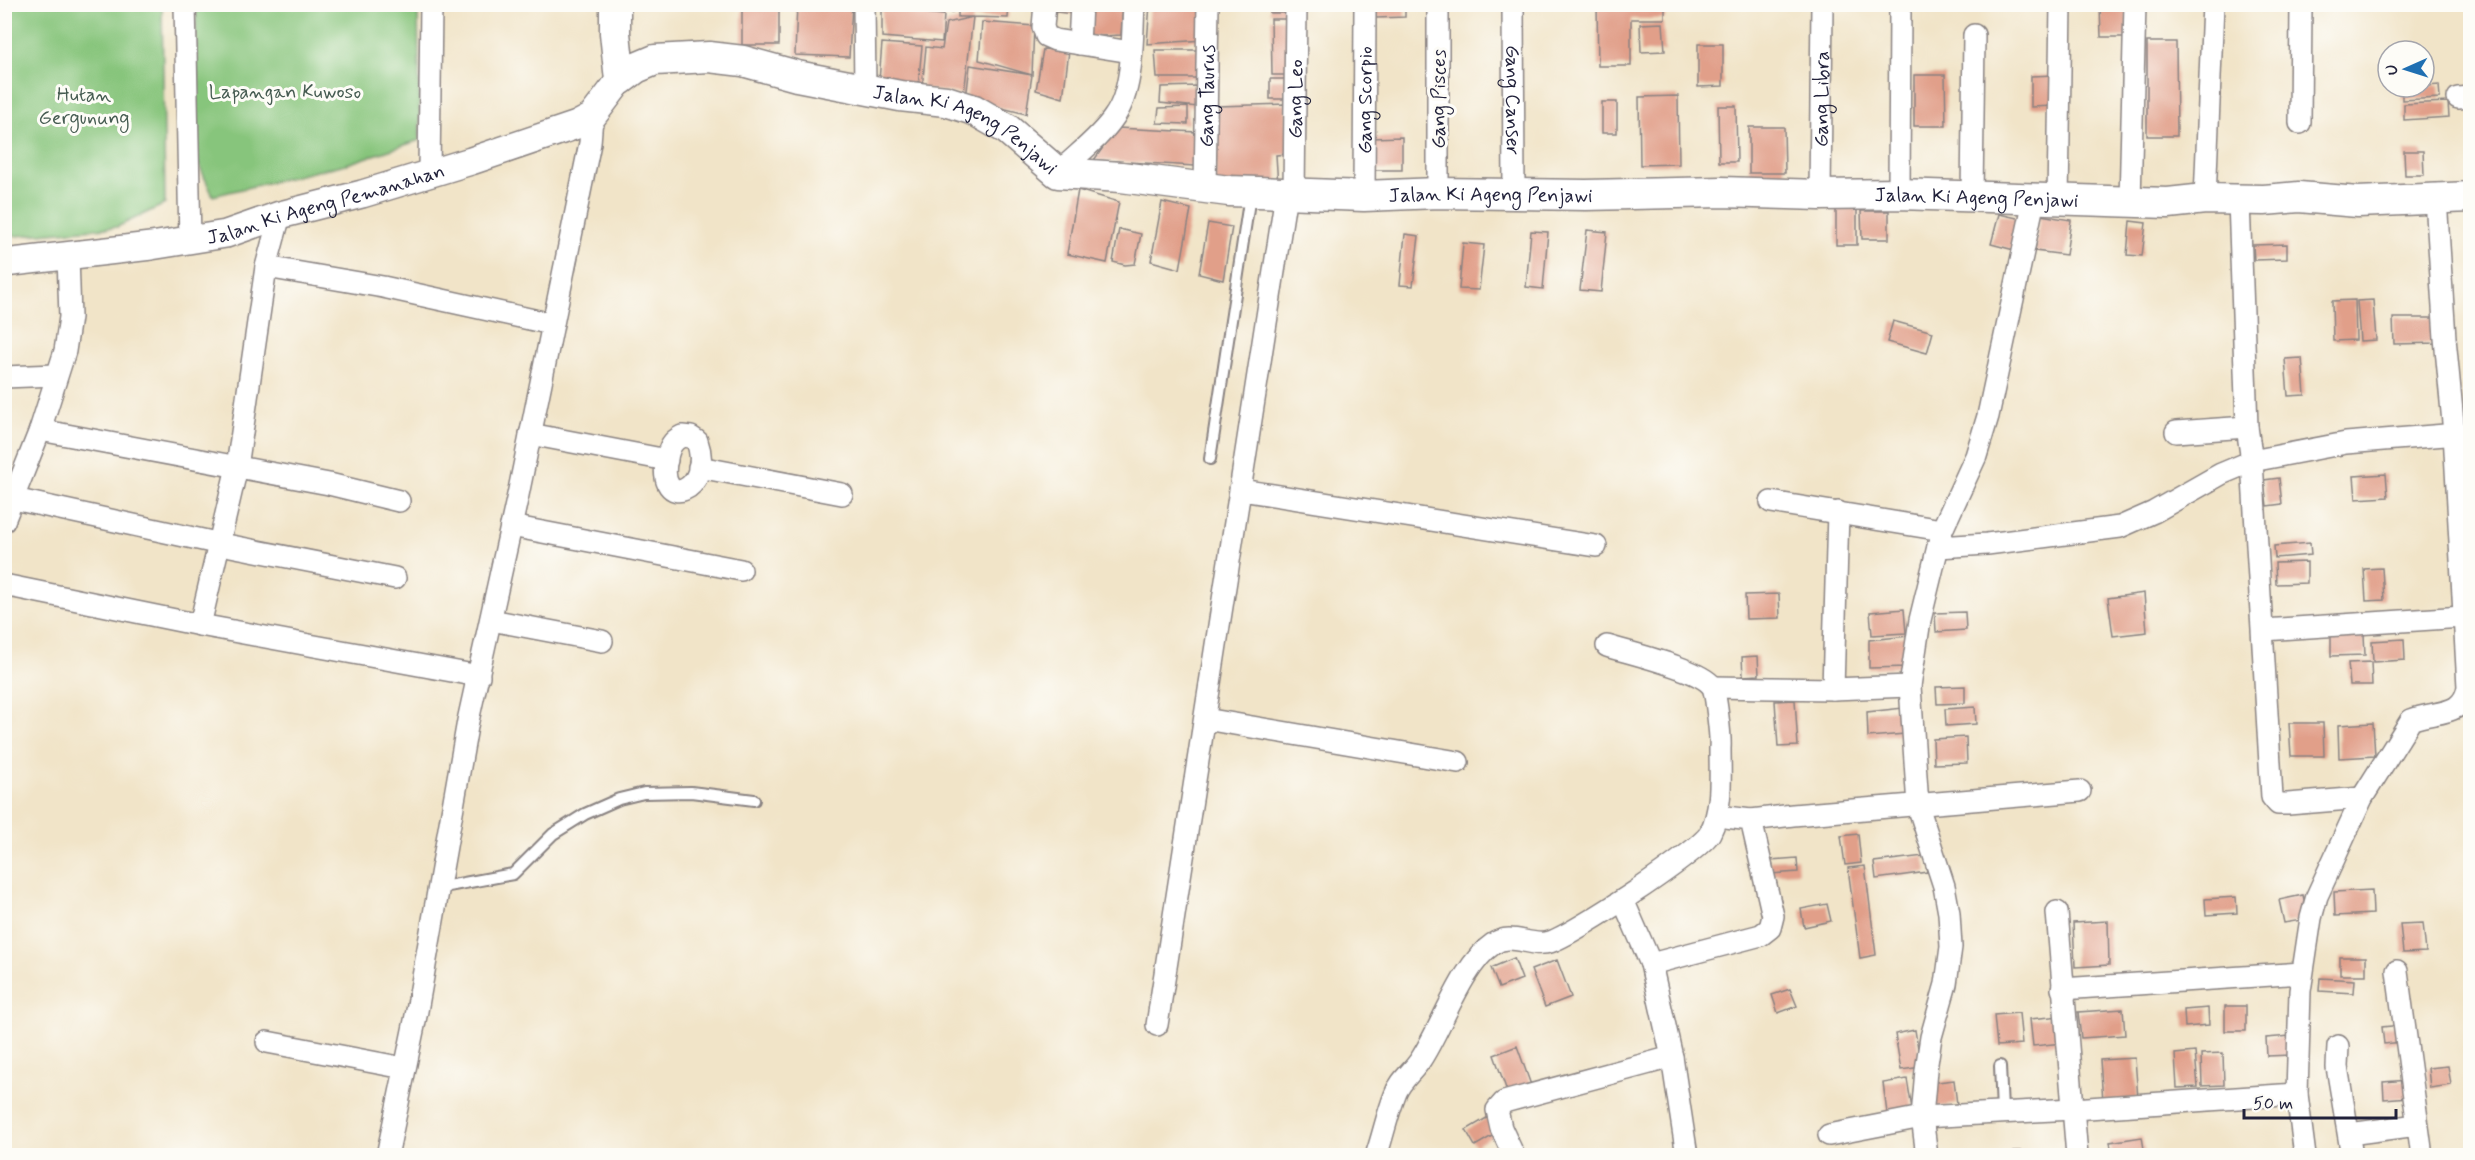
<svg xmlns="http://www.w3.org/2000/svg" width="2475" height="1160" font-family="Mynerve,sans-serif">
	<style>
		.green { fill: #87c57b; stroke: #54745b; stroke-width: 1.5 }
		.building { fill: #e19f89 }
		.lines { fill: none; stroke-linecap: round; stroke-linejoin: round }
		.service-casing { stroke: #8a8382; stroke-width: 14 }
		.minor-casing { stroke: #8a8382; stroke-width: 24 }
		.tertiary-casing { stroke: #8a8382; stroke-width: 30 }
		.secondary-casing { stroke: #8a8382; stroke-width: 33 }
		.service { stroke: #fff; stroke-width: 10 }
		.minor { stroke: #fff; stroke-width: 21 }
		.tertiary { stroke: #fff; stroke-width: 27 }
		.secondary { stroke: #fff; stroke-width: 30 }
		.labels { text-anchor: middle; stroke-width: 6; stroke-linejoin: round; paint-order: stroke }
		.park-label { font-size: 20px; fill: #455b51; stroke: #fdfcf7 }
		.street-label { font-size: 20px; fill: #22223b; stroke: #fdfcf7 }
	</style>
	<rect width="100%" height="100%" fill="#fdfcf7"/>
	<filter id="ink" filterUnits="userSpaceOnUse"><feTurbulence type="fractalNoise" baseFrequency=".0167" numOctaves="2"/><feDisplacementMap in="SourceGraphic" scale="12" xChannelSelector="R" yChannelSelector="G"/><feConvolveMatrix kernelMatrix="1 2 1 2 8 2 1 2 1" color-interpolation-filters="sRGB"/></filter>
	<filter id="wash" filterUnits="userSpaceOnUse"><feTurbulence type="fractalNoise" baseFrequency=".008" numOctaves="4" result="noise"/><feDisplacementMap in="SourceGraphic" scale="24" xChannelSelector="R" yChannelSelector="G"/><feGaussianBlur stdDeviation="1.35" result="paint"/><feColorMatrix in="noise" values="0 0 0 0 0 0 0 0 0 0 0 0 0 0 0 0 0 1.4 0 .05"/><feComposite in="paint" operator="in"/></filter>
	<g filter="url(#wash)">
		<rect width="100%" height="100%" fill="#f1e4c8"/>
		<path class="green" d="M5,4l157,1 3,199 -48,23 -112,10z
			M196,5h222l2,135 -70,23 -137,33 -16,-35z"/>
		<g id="blocks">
			<path class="building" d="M742,4h37v41h-37z
				M797,4h55l-3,53 -54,-2z
				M882,4h43l-1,9 20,2 -2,27 -60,-5z
				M929,4h23v8l-23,-7z
				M958,4h51l-1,14 -35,-1 -9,77 -42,-5 4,-42 16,2 4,-26 27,-6h-15z
				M1057,4h17l-1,10 -16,-2z
				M1088,4h35l-2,31 -35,2z
				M1150,4h53v36l-56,4z
				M1270,4h18v9h-18z
				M1376,4h29v13l-29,1z
				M1597,4h68v15h-34v47h-33z
				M2100,4h27l1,33h-27z
				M1271,19h18v56h-17z
				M982,22l52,4 -2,49 -53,-15z
				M1663,23l2,28 -24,1 -1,-28z
				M2147,42h29l1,94h-30z
				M882,43l40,3 -4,41 -39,-6z
				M1698,44h25v42l-25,1z
				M1043,49l26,2 -6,47 -27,-8z
				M1155,50h45l-1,28h-42z
				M970,65l62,10 -6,39 -60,-15z
				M1914,75h31l1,51h-32z
				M2055,75v31l-24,1v-31z
				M1270,79h16l-2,20h-14z
				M2439,85l1,13 -38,2v-12z
				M1198,86v21l-38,-4 1,-16z
				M1678,96l1,68 -39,1 -1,-68z
				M1602,102h15v31h-15z
				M2448,102l1,15 -45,3v-16z
				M1286,104l3,50 -13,1 2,31 -63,-1 2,-79z
				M1718,106h18l1,56h-18z
				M1188,107v17l-31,-1 2,-15z
				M1749,127h35l1,46h-36z
				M1117,128l80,4 -2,34 -101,-6z
				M1402,137v33h-31v-32z
				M2404,151h19l1,24h-19z
				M1078,190l41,12 -12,61 -40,-9z
				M1162,202l29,7 -11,60 -29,-8z
				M1836,207h21v38h-21z
				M1861,211h28v28h-27z
				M1999,214l23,5 -8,31 -23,-6z
				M2040,215l31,5 -5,35 -31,-4z
				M2130,221l16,2 -4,33 -15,-1z
				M1208,223l24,4 -9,53 -24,-6z
				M1119,229l22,5 -6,30 -10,1 -12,-3z
				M1587,230l20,2 -6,60 -21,-2z
				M1531,231l17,1 -5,57 -17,-2z
				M1405,234l14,2 -6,50 -13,-1z
				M1463,243l21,2 -5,45 -20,-1z
				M2287,244v15l-33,1 -1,-15z
				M2355,300l1,40 -23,1 -1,-40z
				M2373,300l3,40 -16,1 -3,-40z
				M2393,318h45l1,25 -45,1z
				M1893,321l40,11 -6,21 -40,-11z
				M2302,358l3,37 -17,1 -3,-37z
				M2386,474l2,23 -32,2 -2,-23z
				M2279,478l3,26 -15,2 -3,-26z
				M2310,543l1,12 -36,3 -1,-12z
				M2307,562v21l-31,1 -1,-21z
				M2382,568l2,32 -18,1 -2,-32z
				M2144,593l3,39 -34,4 -5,-38z
				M1779,594l1,24 -34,1 -1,-24z
				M1904,609l2,24 -34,2 -2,-23z
				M1965,612l1,18 -30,2 -1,-19z
				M2364,634l1,21 -34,1v-21z
				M1909,636l-1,31 -39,1v-28z
				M2404,639l1,21 -32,2 -1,-21z
				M1758,656l1,19 -16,1 -1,-19z
				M2371,662l1,23h-22l-2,-22z
				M1965,686v17l-28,1 -1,-17z
				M1795,700l3,46 -20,1 -3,-46z
				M1975,707l1,17 -30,2 -1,-17z
				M1903,708l2,26 -37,3 -1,-25z
				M2289,723h34l1,33h-33z
				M2373,723l2,33 -36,2 -1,-33z
				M1966,737l1,26 -33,1 -1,-25z
				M1858,834l3,29 -16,2 -4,-29z
				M1924,856l3,16 -51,7 -2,-17z
				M1797,858l1,14 -27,2 -1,-14z
				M1865,866l11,89 -16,3 -12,-90z
				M2372,890l1,24 -38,2 -1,-24z
				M2303,895l5,24 -24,4 -5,-23z
				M2236,897l1,16 -31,2 -1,-16z
				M1827,904l4,17 -27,6 -3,-18z
				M2108,921l1,44 -34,2 -2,-44z
				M2423,923l3,29 -23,1 -3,-29z
				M2340,957h26v18h-26z
				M1514,958l8,21 -23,9 -8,-20z
				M1557,960l14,37 -26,10 -14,-37z
				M2320,978l35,2 -1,13 -35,-2z
				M1790,989l7,17 -19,7 -6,-18z
				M2225,1006h21v25h-21z
				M2208,1008l1,17 -24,2 -1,-17z
				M2123,1009l2,26 -44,3 -3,-26z
				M2019,1013l3,31 -25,2 -3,-31z
				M2061,1016l2,27 -30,3 -3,-27z
				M2401,1025l1,17 -18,2 -2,-17z
				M1915,1030l6,37 -20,3 -6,-36z
				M2290,1036l1,19 -24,1 -1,-18z
				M1517,1046l14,39 -23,9 -14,-39z
				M2195,1052l3,35 -21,1 -2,-34z
				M2223,1053l1,32 -22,1 -1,-32z
				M2135,1058l3,41 -35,2 -3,-41z
				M2448,1066l3,19 -21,3 -2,-20z
				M1907,1079l5,30 -25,4 -4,-30z
				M1954,1080l3,24 -25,4 -3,-25z
				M2408,1080l1,17 -25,2 -1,-17z
				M1490,1116l9,16 -24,14 -9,-16z
				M2142,1137l3,18h-33l-2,-13z
				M2013,1151h22v4h-22z"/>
		</g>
	</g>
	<g filter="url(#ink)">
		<use href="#blocks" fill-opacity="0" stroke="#8a8382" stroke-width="1.5"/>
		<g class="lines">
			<g class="service-casing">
				<path id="service" d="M1210,459l40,-264
					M437,888l76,-14 40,-40 32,-20 34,-15 25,-6 47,-1 63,8
					M2000,1066l2,45"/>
			</g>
			<g class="minor-casing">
				<g id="minor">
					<path d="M185,4l5,236"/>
					<path d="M864,4l1,85"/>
					<path d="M1045,4l-2,23 3,9 9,4 76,12"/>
					<path d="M1438,4v189"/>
					<path id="s1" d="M1513,4l1,190"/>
					<path d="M1079,44l2,-40"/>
					<path d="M2458,98l12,-1"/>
					<path d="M2300,123l1,-119"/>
					<path d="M429,172l2,-168"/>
					<path d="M1058,173c18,-18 42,-35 56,-56 20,-27 18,-79 20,-113"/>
					<path id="s2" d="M1205,188l3,-184"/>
					<path d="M1899,194l1,-190"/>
					<path id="s3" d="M1294,195l2,-191"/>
					<path id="s4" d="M1820,195l2,-191"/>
					<path id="s5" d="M1364,196l1,-192"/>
					<path d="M1972,196l2,-161"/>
					<path d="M2205,199l8,-195"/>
					<path d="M2058,200l3,-196"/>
					<path d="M2239,200l8,227 5,34 20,336 6,7h10l74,-6"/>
					<path d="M2130,201l5,-197"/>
					<path d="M266,267l117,20 169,37"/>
					<path d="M4,377l52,-2"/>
					<path d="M40,430l289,54 70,17"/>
					<path d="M2176,432l71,-5"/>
					<path d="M530,434l137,26"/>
					<path d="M682,436l9,1 6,4c18,51 -42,73 -30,16 3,-11 5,-16 15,-21z"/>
					<path d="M699,467l143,27"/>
					<path d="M1241,490l355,56"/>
					<path d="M14,499l207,45 174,34"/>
					<path d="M1771,502l171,28"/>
					<path d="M4,521l36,-91 25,-79 5,-34 -2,-61"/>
					<path d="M511,526l230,44"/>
					<path d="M1938,547l49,-3 133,-17 34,-15 67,-38 31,-13 94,-18 124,-10"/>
					<path d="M4,585l196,40 279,51"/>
					<path d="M491,620l111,21"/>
					<path d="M200,625l37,-158 29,-200 14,-52"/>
					<path d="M2263,630l200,-13"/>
					<path d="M1713,687l120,2 77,-3"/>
					<path d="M1833,689l5,-177"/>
					<path d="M1205,719l253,43"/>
					<path d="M1751,820l42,-5 287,-24"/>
					<path d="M1623,900l28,64 21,93 15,99"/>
					<path d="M2057,912l20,244"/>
					<path d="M1651,964l110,-29 9,-7 3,-12 -22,-96 -34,-4"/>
					<path d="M2397,971l25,185"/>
					<path d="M2062,989l240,-16"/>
					<path d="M1157,1025l129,-831"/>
					<path d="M267,1042l137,26"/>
					<path d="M2338,1046l-1,21 15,89"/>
					<path d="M2349,1134l68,-9"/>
					<path d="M1829,1135l93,-18 151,-8 224,-15"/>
					<path d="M387,1156l30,-145 51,-290 50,-226 72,-352 2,-26"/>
					<path d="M1376,1156c7,-20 11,-41 19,-61 5,-15 18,-23 26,-36 21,-32 41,-94 72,-115 19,-13 37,4 57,-2 23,-7 151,-91 160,-109 13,-25 10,-57 10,-85 1,-9 -4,-56 -8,-62 -12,-17 -83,-33 -105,-40"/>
					<path d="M1514,1156l-13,-28 -4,-18 7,-8 168,-45"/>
					<path d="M1927,1156l-5,-39 4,-47 5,-33 15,-53 5,-37 -2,-34 -5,-27 -26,-80 -8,-120 10,-66 22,-90 34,-74 12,-40 46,-216"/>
					<path d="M2305,1156l-8,-62 3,-103 11,-73 6,-22 45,-98 49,-78c24,-10 52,-2 57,-33l-14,-254 -9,-95 -9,-139"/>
				</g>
			</g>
			<g class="tertiary-casing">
				<g id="tertiary">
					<path id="s6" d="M4,263l147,-17 75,-12 54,-19 82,-21 109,-33 106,-36 15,-8 28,-37"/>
				</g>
			</g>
			<g class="secondary-casing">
				<g id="secondary">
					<path id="s7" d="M615,4v29l5,47 16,-12 19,-8 54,-3 34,4 54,15 103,20 46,5 28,9 33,19 51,44 63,4 108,14 135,5 74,-3 148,2 136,-3 98,3 79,-1 269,9 37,-4 59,1 35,-3 59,5 112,-5"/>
				</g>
			</g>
			<use href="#service" class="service"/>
			<use href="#minor" class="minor"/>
			<use href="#tertiary" class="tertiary"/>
			<use href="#secondary" class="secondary"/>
		</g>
	</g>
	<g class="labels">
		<g class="park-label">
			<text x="285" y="98">Lapangan Kuwoso</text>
			<text x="84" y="101">Hutan<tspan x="84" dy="23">Gergunung</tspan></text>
		</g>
		<g class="street-label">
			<text dy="7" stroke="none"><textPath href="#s2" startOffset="92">Gang Taurus</textPath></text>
			<text transform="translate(1438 99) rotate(-90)" y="7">Gang Pisces</text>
			<text dy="7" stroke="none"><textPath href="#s1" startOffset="96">Gang Canser</textPath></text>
			<text dy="7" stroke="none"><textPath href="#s3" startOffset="96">Gang Leo</textPath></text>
			<text dy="7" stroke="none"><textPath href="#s5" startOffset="96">Gang Scorpio</textPath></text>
			<text dy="7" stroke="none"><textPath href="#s4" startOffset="96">Gang Libra</textPath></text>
			<text dy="7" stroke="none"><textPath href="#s7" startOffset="441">Jalan Ki Ageng Penjawi</textPath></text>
			<text dy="7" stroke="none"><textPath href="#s7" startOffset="981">Jalan Ki Ageng Penjawi</textPath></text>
			<text dy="7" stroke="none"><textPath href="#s7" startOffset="1467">Jalan Ki Ageng Penjawi</textPath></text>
			<text dy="7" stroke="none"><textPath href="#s6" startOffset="328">Jalan Ki Ageng Pemanahan</textPath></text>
		</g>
	</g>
	<rect width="2475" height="1160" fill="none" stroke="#fdfcf7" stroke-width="24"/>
	<g transform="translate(2406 69) rotate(267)"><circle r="28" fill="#fdfcf7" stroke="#a5a5ac" stroke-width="1.5"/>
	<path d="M0-4.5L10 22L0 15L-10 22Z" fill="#1f6fb2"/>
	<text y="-9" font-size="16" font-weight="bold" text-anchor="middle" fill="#22223b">U</text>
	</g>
	<path d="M2244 1109v9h152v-9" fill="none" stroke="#22223b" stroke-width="3"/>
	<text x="2253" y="1109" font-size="18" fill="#22223b" stroke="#fdfcf7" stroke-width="4.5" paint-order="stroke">50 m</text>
</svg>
